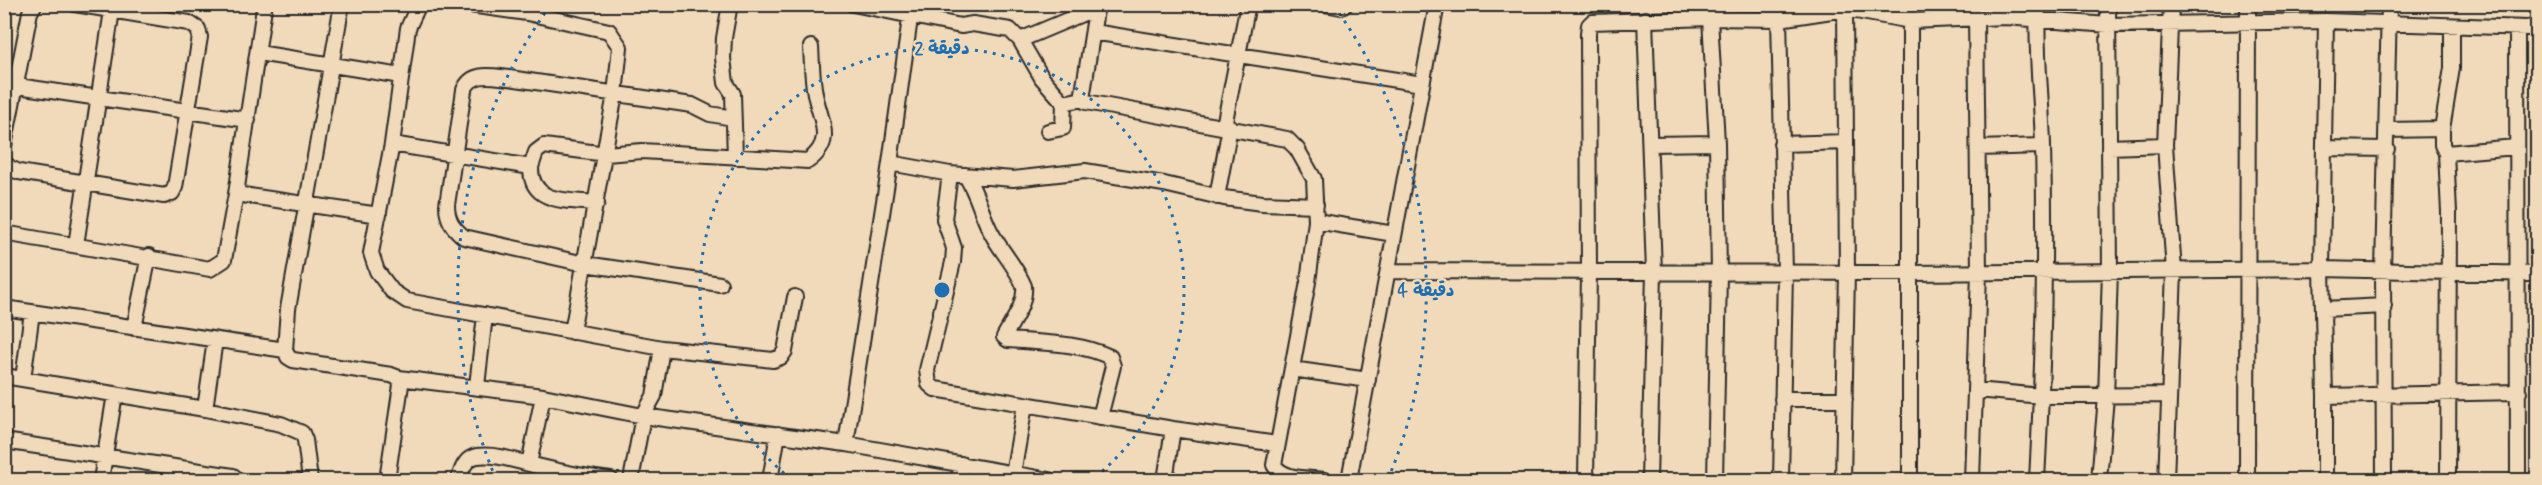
<svg xmlns="http://www.w3.org/2000/svg" width="2542" height="485" font-family="Mynerve,'Playpen Sans Arabic',sans-serif">
	<style>
		.lines { fill: none; stroke-linecap: round; stroke-linejoin: round }
		.minor-casing { stroke: #2b2b2b; stroke-width: 18 }
		.minor { stroke: #f1dab9; stroke-width: 14 }
		.ring { fill: none; stroke: #1f6fb2; stroke-width: 3; stroke-dasharray: 3 6 }
		.centre { fill: #1f6fb2; stroke: #f1dab9; stroke-width: 3 }
		.ring-label { font-size: 18px; text-anchor: middle; font-weight: bold; fill: #1f6fb2; stroke: #f1dab9; stroke-width: 5; stroke-linejoin: round; paint-order: stroke }
	</style>
	<rect width="100%" height="100%" fill="#f1dab9"/>
	<filter id="ink" filterUnits="userSpaceOnUse"><feTurbulence type="fractalNoise" baseFrequency=".0167" numOctaves="2"/><feDisplacementMap in="SourceGraphic" scale="12" xChannelSelector="R" yChannelSelector="G"/><feConvolveMatrix kernelMatrix="1 2 1 2 8 2 1 2 1" color-interpolation-filters="sRGB"/></filter>
	<g filter="url(#ink)">
		<g class="lines">
			<g class="minor-casing">
				<path id="minor" d="M262,4l2,4 -28,186 143,21
					M342,4l-54,305 -3,41 3,7 5,3 98,15 8,3 2,7 -14,95
					M419,4l-11,24 -16,116 -21,109 6,18 15,20 15,10 255,47 111,12 8,-3 4,-6 10,-54
					M463,4l64,9 82,18 11,16 -5,47 -43,238
					M730,4l-6,34 -1,20 3,25 7,11 2,63
					M853,4l108,22 12,-2 37,6 10,10 22,38 22,25
					M1325,4l16,3 5,-3
					M1710,18l7,125 2,130 -4,207
					M1645,19l9,253 -5,208
					M1779,19l6,253 -4,208
					M2517,28l1,452
					M1093,32l329,52
					M1020,40l76,-32
					M258,53l143,23
					M4,84l244,36
					M1082,99l15,-95
					M1224,126l24,-122
					M2387,130l55,-1
					M1048,131l15,-3 1,-25 18,-4 4,3 201,37 10,10 17,30 2,42 -8,61 -34,183c9,15 34,13 50,15
					M392,144l139,23 5,-15 8,-6 62,8 36,-3 166,10c28,-20 12,-41 7,-67 -3,-15 -3,-31 -4,-47
					M1650,144l67,-1
					M1781,144l65,-2
					M4,146l26,-134 5,-8
					M2109,147l56,-2
					M1979,148l64,-2
					M2324,148l63,1
					M2446,153l70,-6
					M4,162l6,6 9,4 145,24 8,-3 3,-6 25,-150 -2,-8 -9,-6 -114,-19
					M890,163l60,11 63,5 72,-8 79,13 60,14 38,5 54,2
					M531,167c-1,38 38,33 66,36
					M950,174l-6,45 10,29 -1,14 -26,108 2,14 6,5 238,40 104,15
					M965,175c13,18 16,40 27,59 9,17 25,34 32,52 2,19 -12,35 -20,51l4,3c34,3 70,2 102,17l3,9 -13,51
					M1217,197l13,-70
					M1316,221l78,13
					M4,233l206,36 14,-9 12,-66
					M76,245l37,-241
					M1388,271l523,2 411,-4 216,5
					M720,284l-135,-20 -121,-27c-11,-9 -17,-17 -17,-32l17,-115c8,-19 27,-14 45,-12l183,27 18,9 23,4
					M4,308l281,42
					M2324,309l60,-3
					M134,328l15,-72
					M1292,369l76,11
					M4,376l201,33 76,15 21,9 3,7 5,40
					M399,378l144,18 100,20 203,28 203,36
					M23,379l9,-67
					M477,386l8,-71
					M1976,390l66,6 127,-1
					M2325,396l194,-4
					M1782,399h63
					M205,409l10,-69
					M4,441l229,35 5,4
					M846,444l44,-281 22,-159
					M529,464l14,-68
					M1013,474l12,-69
					M101,480l14,-86
					M459,480c2,-10 6,-22 18,-24 19,-3 42,6 60,10 24,6 49,11 74,14
					M631,480l12,-64 11,-20 8,-48
					M770,480l8,-46
					M959,480l2,-16
					M1165,480l8,-51
					M1349,480l88,-476
					M1586,480l3,-209 -1,-238 1,-8 3,-3 118,-4 69,1 66,-10 66,12 94,-4 103,8 218,-4 201,7 11,-2
					M1843,480l4,-208 -2,-263
					M1910,480v-476
					M1972,480l7,-208 -3,-255
					M2037,480c6,-111 9,-222 6,-334 -1,-47 -8,-94 -5,-142
					M2099,480l7,-83 4,-126 -2,-267
					M2166,480l8,-209 -9,-126 6,-141
					M2247,480l1,-476
					M2325,480v-84l-3,-127 4,-248
					M2384,480l-1,-209 6,-267
					M2448,480l1,-268 -3,-59 -4,-8v-16l10,-61v-41"/>
			</g>
			<use href="#minor" class="minor"/>
		</g>
	</g>
	<g class="ring">
		<path d="M791 479A242 242 0 1 1 1093 479"/>
		<path d="M496 479A484 484 0 0 1 550 6M1334 6A484 484 0 0 1 1388 479"/>
	</g>
	<circle cx="942" cy="290" r="9" class="centre"/>
	<g class="ring-label">
		<text x="942" y="54">2 دقيقة</text>
		<text x="1426" y="296">4 دقيقة</text>
	</g>
	<rect width="2542" height="485" fill="none" stroke="#f1dab9" stroke-width="24"/>
	<rect x="12" y="12" width="2518" height="461" fill="none" stroke="#2b2b2b" stroke-width="2" filter="url(#ink)"/>
</svg>
